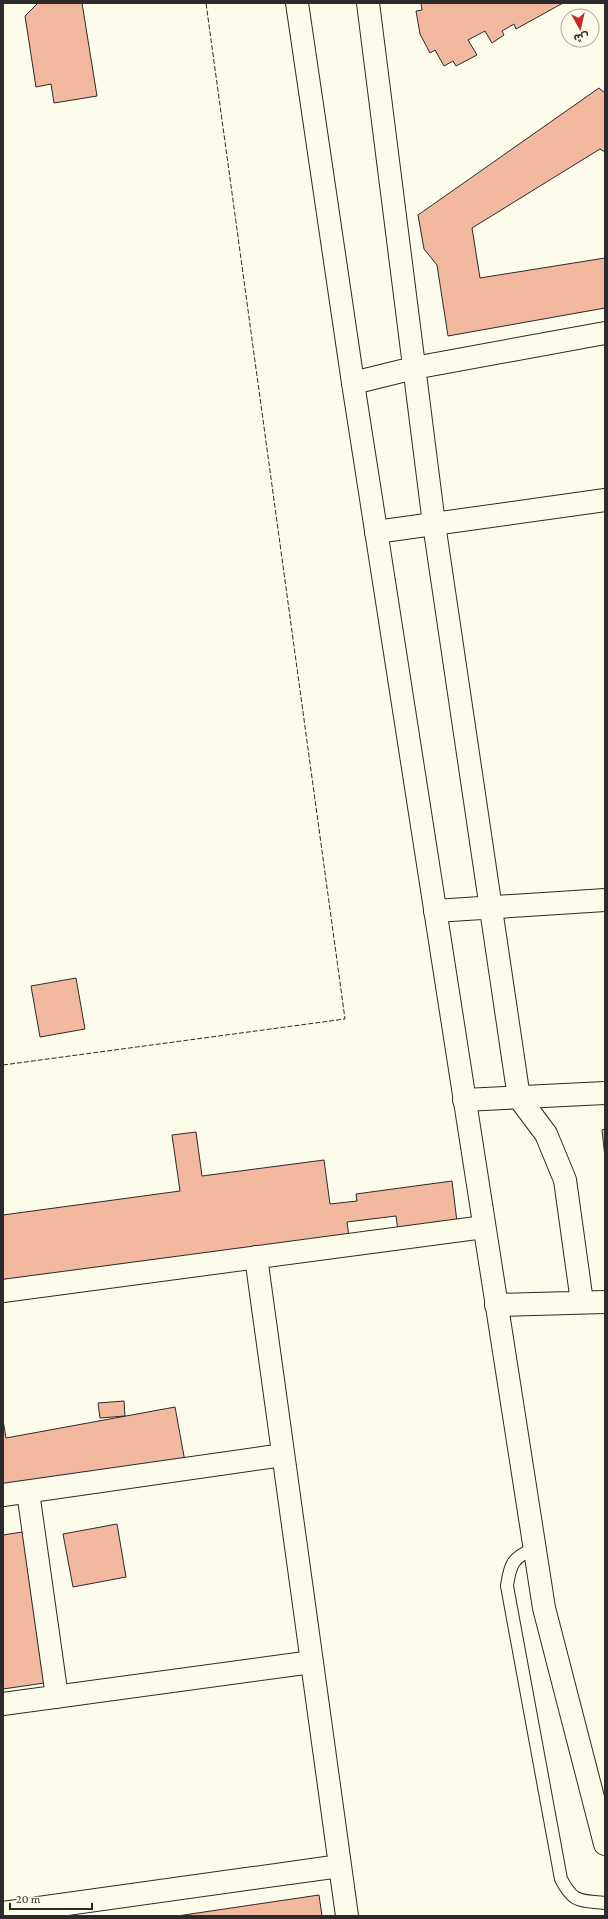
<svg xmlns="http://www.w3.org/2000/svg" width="608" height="1919" font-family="'Crimson Pro','Noto Sans Arabic',serif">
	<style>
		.building { fill: #f2b8a0; stroke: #2b2b2b }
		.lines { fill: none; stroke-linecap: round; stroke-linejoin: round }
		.service-casing { stroke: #2b2b2b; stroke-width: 14 }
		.minor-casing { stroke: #2b2b2b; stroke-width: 24 }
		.primary-casing { stroke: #2b2b2b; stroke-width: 24 }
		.service { stroke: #fdfbea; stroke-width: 12 }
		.minor { stroke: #fdfbea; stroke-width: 22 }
		.primary { stroke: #fdfbea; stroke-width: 22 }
		.fence { stroke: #2b2b2b; stroke-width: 1; stroke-dasharray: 5 2; stroke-linecap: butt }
	</style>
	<rect width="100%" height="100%" fill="#fdfbea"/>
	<path class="building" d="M38,3h44l15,93 -43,7 -3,-19 -15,3 -11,-71z
		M421,3h142l-47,26 -2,-5 -12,7 2,4 -12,8 -7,-12 -17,9 9,15 -21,11 -3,-5 -9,5 -9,-16 -5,3 -10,-19 -4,-23 6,-1z
		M599,88l6,5v59l-5,-3 -128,79 8,50 125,-20v50l-157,28 -11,-71 -13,-16 -6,-34z
		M76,978l9,51 -45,8 -9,-51z
		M605,1129v29l-3,-28z
		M196,1132l6,44 122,-16 6,44 27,-3 -1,-7 96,-13 6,49 -59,8 -3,-22 -49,6 3,22 -347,47v-76l177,-24 -8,-56z
		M124,1401l1,15 -25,2 -2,-15z
		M175,1407l11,60 -183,34v-81l3,18z
		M117,1524l9,53 -53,10 -10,-53z
		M29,1531l22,151 -48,7v-154z
		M319,1895l3,21h-145z"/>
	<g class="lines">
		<g class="service-casing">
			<path id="service" d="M534,1549c-21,8 -24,15 -27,37l54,293c13,25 19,21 44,24"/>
		</g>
		<g class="minor-casing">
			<path id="minor" d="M368,3l66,521 85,574 27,36 19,46 17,122
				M353,383l61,-15 191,-35
				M376,532l229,-32
				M435,911l170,-11
				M464,1100l141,-7
				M256,1257l91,659
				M3,1291l481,-64
				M496,1305l109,-3
				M28,1492l29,205
				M3,1495l280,-40
				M3,1704l309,-42
				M3,1913l337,-47"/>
		</g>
		<g class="primary-casing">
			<path id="primary" d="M297,3l56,380 191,1225 61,236"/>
		</g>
		<use href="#service" class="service"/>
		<use href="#minor" class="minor"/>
		<use href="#primary" class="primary"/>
		<path class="fence" d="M3,1065l342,-46 -139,-1016"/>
	</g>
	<rect width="608" height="1919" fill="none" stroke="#2b2b2b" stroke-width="8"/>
	<g transform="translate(580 28) rotate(172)"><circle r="19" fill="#fdfbea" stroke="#a9a89e"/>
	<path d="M0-3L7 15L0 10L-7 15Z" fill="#c62828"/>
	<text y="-6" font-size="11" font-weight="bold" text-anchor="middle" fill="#2b2b2b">ش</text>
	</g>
	<path d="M10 1903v6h82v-6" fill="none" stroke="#2b2b2b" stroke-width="2"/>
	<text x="16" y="1903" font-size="12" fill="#2b2b2b" stroke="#fdfbea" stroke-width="3" paint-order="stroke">20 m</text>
</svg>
